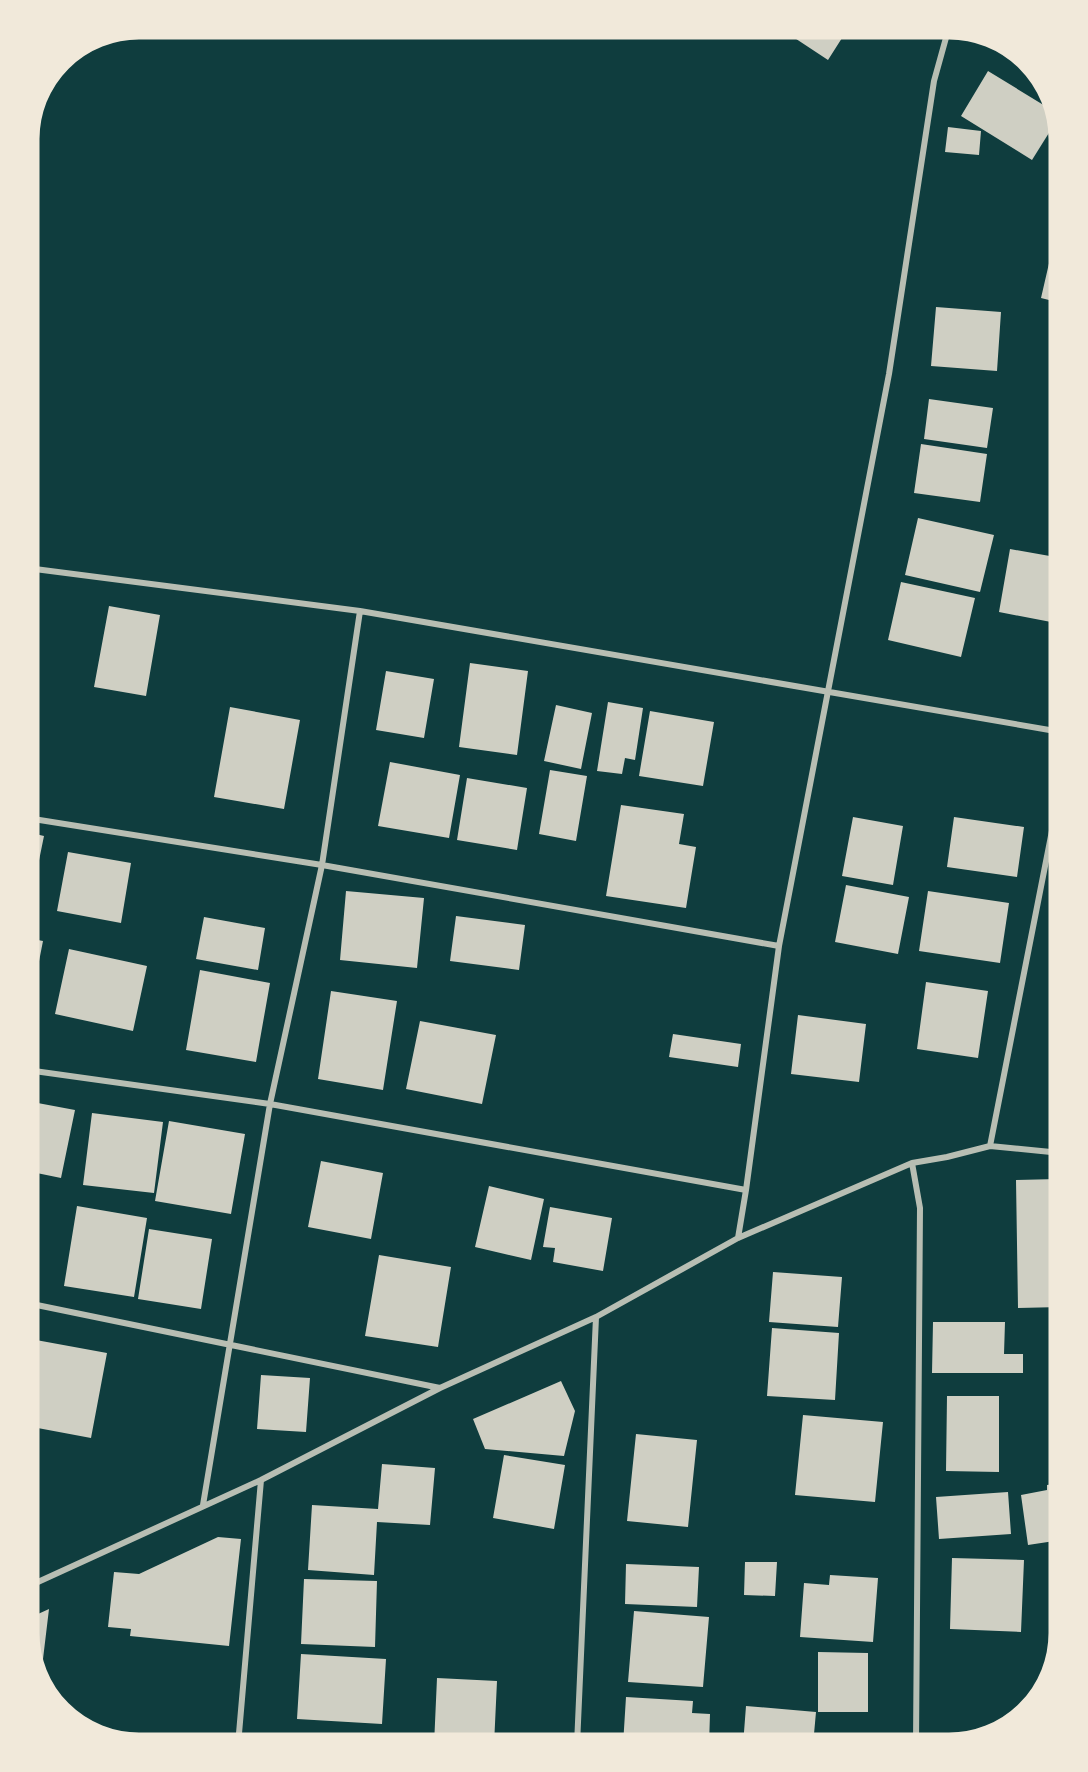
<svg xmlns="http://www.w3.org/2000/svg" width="1088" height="1772" font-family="Lato,sans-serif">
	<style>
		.building { fill: #cfcfc3 }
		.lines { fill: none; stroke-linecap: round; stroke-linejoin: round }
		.minor { stroke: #b8beb3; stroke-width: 6 }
		.rim { fill: none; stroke: #f1e9da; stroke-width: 3 }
	</style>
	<rect width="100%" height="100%" fill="#0f3d3e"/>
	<path class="building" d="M778,27h71l-21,33z
		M988,71l67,41 2,8 -25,40 -71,-44z
		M948,127l33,4 -2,24 -34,-3z
		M1050,259l11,3v41l-20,-5z
		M936,307l65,5 -4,59 -66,-5z
		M929,399l64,9 -6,40 -63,-9z
		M921,444l66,10 -7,48 -66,-9z
		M918,518l76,17 -14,57 -75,-17z
		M1010,549l51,9v8l-10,56 -52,-10z
		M901,582l74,16 -14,59 -73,-17z
		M109,606l51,9 -14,81 -52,-9z
		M470,663l58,8 -11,84 -58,-8z
		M386,671l48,8 -10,59 -48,-8z
		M608,702l35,6 -8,52 -10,-2 -3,16 -25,-3z
		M556,705l36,8 -11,56 -37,-8z
		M230,707l70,13 -16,89 -70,-12z
		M650,711l64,11 -11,64 -64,-10z
		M390,762l70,13 -11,63 -71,-12z
		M550,770l37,6 -11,65 -37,-7z
		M467,778l60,10 -10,62 -60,-10z
		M621,805l63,9 -5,30 17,3 -10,61 -80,-12z
		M853,817l50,9 -10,59 -51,-9z
		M954,817l70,10 -7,50 -70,-10z
		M27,832l17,4 -16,78h-1z
		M68,852l63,11 -10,60 -64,-12z
		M846,885l63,12 -11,57 -63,-12z
		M346,891l78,7 -7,70 -77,-8z
		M928,891l81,12 -9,60 -81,-12z
		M456,916l69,9 -6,45 -69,-9z
		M204,917l61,11 -7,42 -62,-11z
		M27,938l16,3 -15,76h-1z
		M69,949l78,17 -14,65 -78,-17z
		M200,970l70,13 -14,79 -70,-12z
		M926,982l62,9 -10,67 -61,-9z
		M331,991l66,10 -14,89 -65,-11z
		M798,1015l68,9 -7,58 -68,-8z
		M420,1021l76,14 -14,69 -76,-15z
		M673,1034l68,10 -3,23 -69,-10z
		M27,1101l48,9 -14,68 -34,-7z
		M92,1113l71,9 -9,71 -71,-8z
		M169,1121l76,13 -14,80 -76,-13z
		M321,1161l62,12 -12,66 -63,-12z
		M1058,1179l3,128 -43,1 -2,-128z
		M489,1186l55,13 -13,61 -56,-13z
		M77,1206l70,12 -13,79 -70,-11z
		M550,1207l62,11 -9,53 -50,-9 2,-14 -12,-1z
		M149,1229l63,10 -11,70 -63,-10z
		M379,1255l72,12 -13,80 -73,-11z
		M773,1272l69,5 -4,50 -69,-5z
		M933,1322h72l-1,32h19v19h-91z
		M772,1328l67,5 -4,67 -68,-4z
		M1053,1336h8v23l-8,-1z
		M36,1340l71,13 -16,85 -64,-12v-37z
		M261,1375l49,3 -4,54 -49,-3z
		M561,1381l14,30 -11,45 -79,-7 -12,-30z
		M947,1396h52v76l-53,-1z
		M803,1415l80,7 -8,80 -80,-7z
		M636,1434l61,6 -9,87 -61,-6z
		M504,1455l61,10 -11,64 -61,-11z
		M382,1464l53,4 -5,57 -53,-3 -3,53 -66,-5 4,-65 66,4z
		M1061,1483v57l-33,5 -7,-50 26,-5v-5z
		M1008,1492l3,42 -72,5 -3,-42z
		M218,1537l23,2 -12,107 -99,-10 1,-7 -23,-2 6,-55 25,2z
		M952,1558l72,2 -3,72 -71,-3z
		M745,1562h32l-2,34 -31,-1z
		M626,1564l73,3 -2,40 -72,-3z
		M830,1575l48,3 -5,64 -73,-5 4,-54 25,2z
		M304,1579l73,2 -2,66 -74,-3z
		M49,1609l-9,75 -13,-51v-14z
		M634,1611l75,6 -6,70 -75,-5z
		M818,1652l50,1v59h-50z
		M301,1654l85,5 -4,65 -85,-5z
		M437,1678l60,3 -3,64h-60z
		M626,1697l67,4 -1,12 18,1 -1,31h-86z
		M746,1706l70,6 -3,33h-70z
		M74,1723l19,2 -1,6 -15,-5z
		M150,1738l59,5 -1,2h-59z"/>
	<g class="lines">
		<path class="minor" d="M27,568l333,43 701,121
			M27,818l295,47 457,81
			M27,1070l243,34 476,86
			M990,1146l71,-361
			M912,1163l8,45 -4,537
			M738,1238l8,-48 33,-244 110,-572 45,-293 15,-54
			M27,1303l413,85
			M203,1505l67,-401 52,-239 38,-254
			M27,1587l234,-107 179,-92 156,-71 142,-79 174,-75 35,-6 43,-11 71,7
			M238,1745l23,-265
			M577,1745l19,-428"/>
	</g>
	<path d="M0 0H1088V1772H0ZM139 38H949A101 101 0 0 1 1050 139V1633A101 101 0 0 1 949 1734H139A101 101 0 0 1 38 1633V139A101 101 0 0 1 139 38Z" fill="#f1e9da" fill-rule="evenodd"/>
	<path class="rim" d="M139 38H949A101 101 0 0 1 1050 139V1633A101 101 0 0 1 949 1734H139A101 101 0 0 1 38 1633V139A101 101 0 0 1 139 38Z"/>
</svg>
